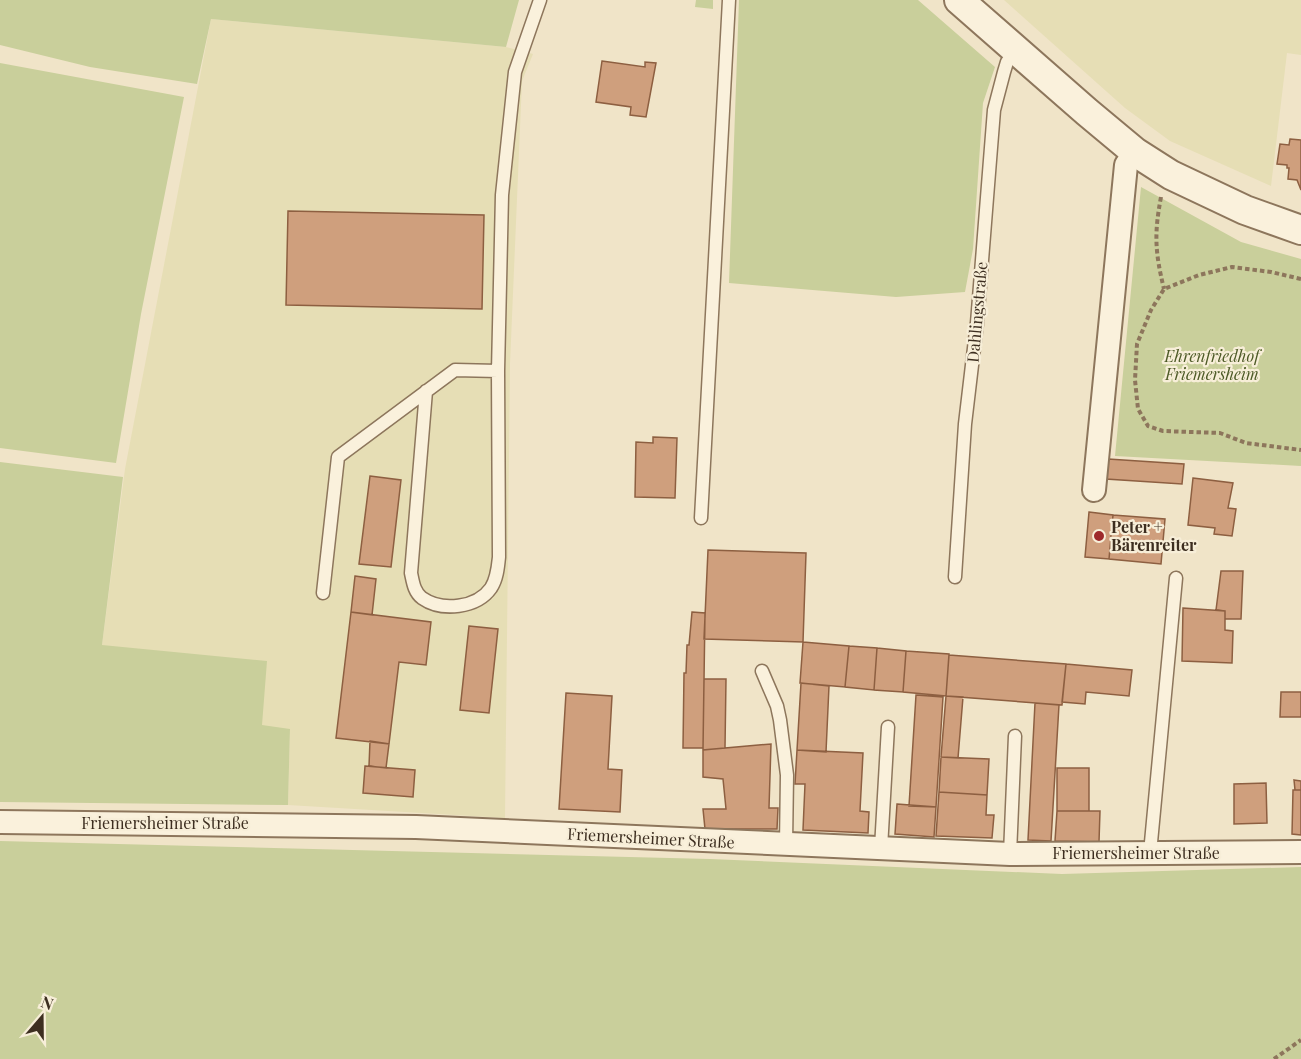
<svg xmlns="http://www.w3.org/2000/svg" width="1301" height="1059" font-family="'Playfair Display',serif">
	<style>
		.farmland { fill: #e6deb5 }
		.green { fill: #c9cf9b }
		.building { fill: #cf9f7d; stroke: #8d5f41; stroke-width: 1.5 }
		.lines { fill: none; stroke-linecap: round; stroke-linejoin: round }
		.service-casing { stroke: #8d765c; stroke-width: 15 }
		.minor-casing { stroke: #8d765c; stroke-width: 26 }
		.tertiary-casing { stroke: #8d765c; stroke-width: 32 }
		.path { stroke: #8d765c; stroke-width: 4; stroke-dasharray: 4.5 3; stroke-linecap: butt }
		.service { stroke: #faf1dc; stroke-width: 12 }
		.minor { stroke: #faf1dc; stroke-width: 22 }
		.tertiary { stroke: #faf1dc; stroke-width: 28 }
		.poi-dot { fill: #9e2a2b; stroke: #f7eed8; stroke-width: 2 }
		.labels { text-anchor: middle; stroke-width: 4.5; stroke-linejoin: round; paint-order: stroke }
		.street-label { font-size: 16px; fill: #3d2e20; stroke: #f7eed8 }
		.park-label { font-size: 16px; font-style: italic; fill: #4d5a26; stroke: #f7eed8 }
		.poi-label { font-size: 16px; font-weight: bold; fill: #3d2e20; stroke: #f7eed8; text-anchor: start }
	</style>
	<rect width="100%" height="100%" fill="#f0e4c8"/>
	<path class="farmland" d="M1004,0h297v55l-14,-2 -16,133 -101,-45 -45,-33z
		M211,19l295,28 27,7 -11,27 -12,283 -5,454 -217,-13 2,-75 -28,-4 -160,-81 23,-176z"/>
	<path class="green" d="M0,0h519l-13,47 -295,-28 -14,65 -107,-17 -90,-22z
		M696,0h17v9l-18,-2z
		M739,0h179l77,67 -12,36 -10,146 -8,43 -69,5 -167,-14z
		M0,63l184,34 -43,217 -25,149 -116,-15z
		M1141,187l100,55 60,17v207l-186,-10z
		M0,462l123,15 -21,168 165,16 -5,64 28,4 -2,76 -288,-3z
		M0,841l710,18 352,15 239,-7v192h-1301z"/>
	<path class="building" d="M602,61l43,6v-5l11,1 -10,54 -16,-2 1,-8 -35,-5z
		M1290,139l11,1v50l-4,-10 -9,-1 1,-11h-2v-3l-10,-1 3,-20 9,1z
		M288,211l196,4 -2,94 -196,-4z
		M653,437l24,1 -2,60 -40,-1 1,-55 17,1z
		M1108,459l76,5 -2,20 -76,-5z
		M370,476l31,4 -10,87 -32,-3z
		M1193,478l40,5 -5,25 8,1 -4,27 -18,-2 1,-6 -27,-3z
		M1089,512l24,3 -4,44 -24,-2z
		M1113,515l52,4 -4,45 -52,-5z
		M708,550l98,3 -3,89 -99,-3z
		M1221,571h22l-2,48h-16v-8l-9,-1z
		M355,576l21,3 -4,36 -21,-3z
		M1183,608l42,3v19l8,1 -1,32 -50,-2z
		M351,612l80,10 -5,43 -27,-3 -10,82 -53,-6z
		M692,612l13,1 -2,135h-20l1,-75h2l1,-28h2z
		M469,626l29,3 -9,84 -29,-3z
		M803,642l46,4 -4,41 -45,-4z
		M849,646l28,2 -3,42 -29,-3z
		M877,648l29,3 -3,41 -29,-2z
		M906,651l43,3 -3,42 -43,-4z
		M949,655l117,9 -4,41 -116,-9z
		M1066,664l66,6 -3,26 -43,-4 -1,12 -23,-2z
		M704,679h22l-1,69 -22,2z
		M801,683l28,3 -3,66 -29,-2z
		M1281,692h20v25h-21z
		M566,693l46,3 -4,73 14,1 -2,42 -61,-3z
		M916,695l27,2 -7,110 -27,-1z
		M946,696l17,1 -5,61 -17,-1z
		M1035,703l24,2 -8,136 -23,-1z
		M370,741l19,3 -3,24 -17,-2z
		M771,744l-2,64h9l-1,21h-72l-2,-20h23l-3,-30 -20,-2v-27z
		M797,750l66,3 -3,58 9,1 -1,21 -65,-3 2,-46h-10z
		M941,757l48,2 -2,36 -48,-3z
		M365,766l50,4 -2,27 -50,-4z
		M1057,768h32v43h-32z
		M1294,780l7,1v9h-6z
		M1266,783l1,40 -33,1v-40z
		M1293,790h8v45l-9,-1z
		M939,792l48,3 -1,20h8l-2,23 -56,-2z
		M897,804l39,3 -2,30 -39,-3z
		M1057,811h43l-1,31 -44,-1z"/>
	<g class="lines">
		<g class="service-casing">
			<path id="service" d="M426,391l-15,182c2,9 3,19 11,25 20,14 55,10 69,-10 6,-9 7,-21 8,-31l-1,-186 4,-176 13,-123 25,-72
				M701,518l28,-518
				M955,577l10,-153 12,-101 17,-213 10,-38 3,-10 9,-12
				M323,593l15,-136 117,-87 43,1
				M762,671l15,35 3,14 7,55 -1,69
				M881,848l7,-121
				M1150,853l26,-275
				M1010,854l5,-118"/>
		</g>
		<g class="minor-casing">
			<path id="minor" d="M1094,490l32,-325 9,-13
				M0,822l416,5 594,27 291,-2"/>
		</g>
		<g class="tertiary-casing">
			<path id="tertiary" d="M959,0l128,112 48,40 36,23 74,35 56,20"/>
		</g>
		<path class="path" d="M1161,197c-7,37 -6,55 3,92
			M1301,279l-30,-7 -39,-5 -33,8 -35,14 -13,21 -14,34 -2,36 3,29 10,17 15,5 57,2 26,10 55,7
			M1274,1059l27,-19"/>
		<use href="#service" class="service"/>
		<use href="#minor" class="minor"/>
		<use href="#tertiary" class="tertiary"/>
	</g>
	<circle class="poi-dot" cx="1099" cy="536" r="6"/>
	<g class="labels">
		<g class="street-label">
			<text transform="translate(977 312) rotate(-85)" y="6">Dahlingstraße</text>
			<text x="165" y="829">Friemersheimer Straße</text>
			<text transform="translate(651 838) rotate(3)" y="6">Friemersheimer Straße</text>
			<text x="1136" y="859">Friemersheimer Straße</text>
		</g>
		<g class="park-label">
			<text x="1212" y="362">Ehrenfriedhof<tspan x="1212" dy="18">Friemersheim</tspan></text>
		</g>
		<g class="poi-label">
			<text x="1111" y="533">Peter +<tspan x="1111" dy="18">Bärenreiter</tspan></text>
		</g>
	</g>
	<g transform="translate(42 1017) rotate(20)" stroke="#f7eed8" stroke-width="4.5" paint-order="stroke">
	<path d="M0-4.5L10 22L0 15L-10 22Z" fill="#3d2e20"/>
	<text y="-9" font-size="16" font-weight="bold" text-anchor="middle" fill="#3d2e20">N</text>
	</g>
</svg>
